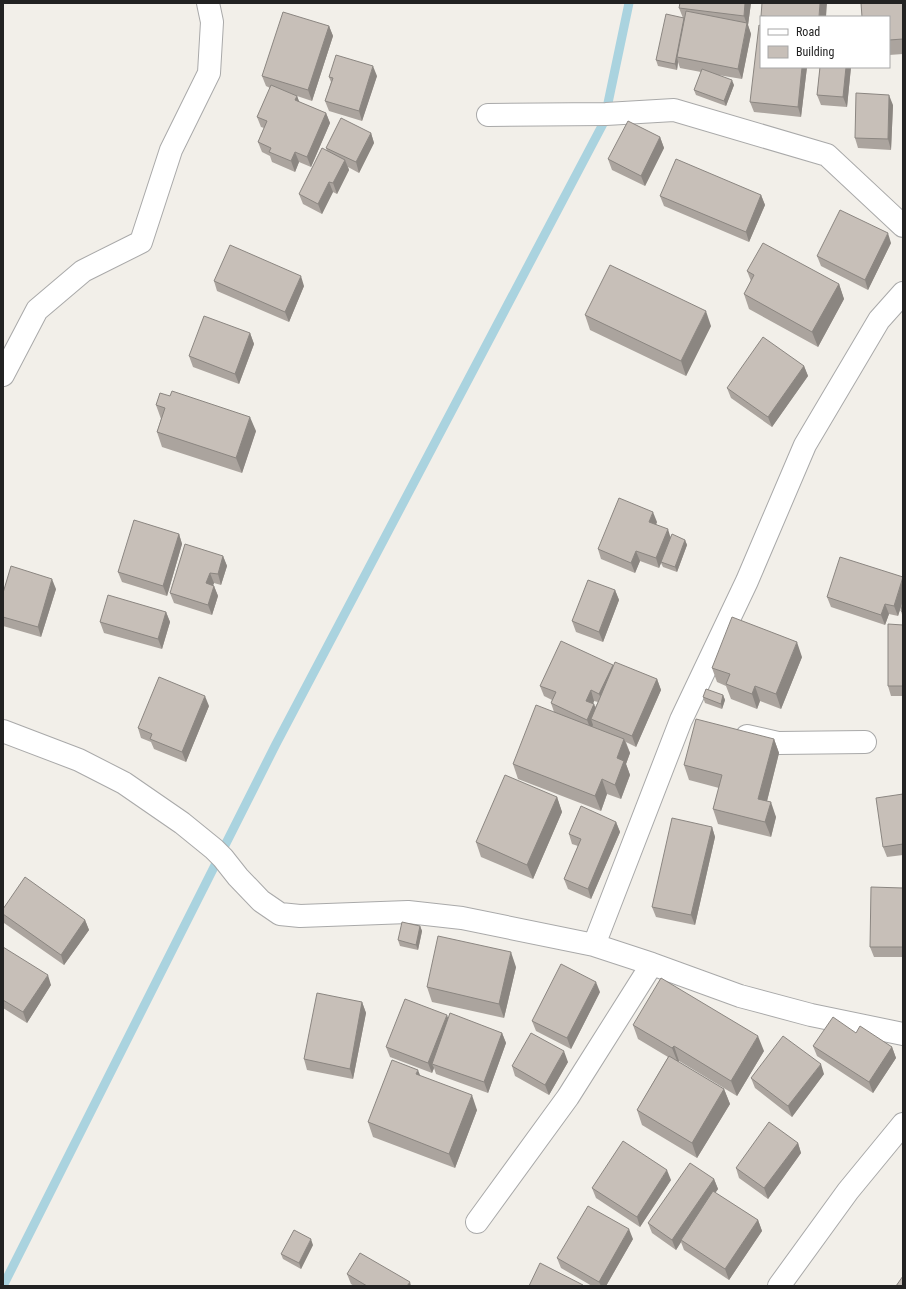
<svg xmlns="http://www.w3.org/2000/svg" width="906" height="1289" font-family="'Roboto Condensed',sans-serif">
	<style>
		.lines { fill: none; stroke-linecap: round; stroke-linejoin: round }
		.stream { stroke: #aad3df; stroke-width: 9 }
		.minor-casing { stroke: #a9a9a9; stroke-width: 24 }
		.minor { stroke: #fff; stroke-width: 22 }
		.wall { fill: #aba49e; fill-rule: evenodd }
		.shaded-wall { fill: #8b8681 }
		.building { fill: #c7bfb8; stroke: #8b8681 }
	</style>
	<rect width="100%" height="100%" fill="#f2efe9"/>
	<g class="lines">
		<path class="stream" d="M3,1286l273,-542 328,-622 25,-119"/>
		<g class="minor-casing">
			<path id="minor" d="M488,115l118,-1 68,-4 153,45 76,71
				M3,375l34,-65 46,-39 58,-29 30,-92 38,-77 3,-51 -4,-19
				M3,731l76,29 45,23 58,40 32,26 9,9 15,19 23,24 19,13 20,2 108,-4 54,6 132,27 58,19 88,32 71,19 92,19
				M747,736l31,7 87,-1
				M594,945l87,-225 66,-139 58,-136 74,-125 24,-27
				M477,1222l91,-125 84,-133
				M779,1286l69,-95 55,-67"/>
		</g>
		<use href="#minor" class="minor"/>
	</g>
	<path class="wall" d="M751,3l-3,22 3,9 -9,45 -24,-4 16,10 -8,21 -30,-11 -2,-5 7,-18 -21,-4 -2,-6 -1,8 -19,-4 -2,-6 28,-42h-1l-4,-10z
		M903,3v51l-14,1v-38z
		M329,26l4,10 -21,65 -15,-5 2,6 27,11 4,10 -19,44 -12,-5 -4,10 -23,-10 -2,-6 -8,-4 -4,-10 6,-14 -3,-1 -4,-10 13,-29 -4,-2 -4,-10z
		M807,67l-6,50 -47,-5 -4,-10z
		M820,67h31l-4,40 -26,-2 -4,-10z
		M377,76l-15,45 -33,-10 -4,-10 6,-19 -2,-5z
		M893,105l-2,45 -33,-2 -3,-10z
		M371,133l3,10 -15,30 -11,-6 1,3 -12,24 -4,-2 -11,22 -19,-10 -4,-10 28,-43 -1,-3z
		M660,137l4,11 -19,38 -33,-16 -4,-11z
		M761,195l4,10 -16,37 -85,-36 -4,-10z
		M891,243l-23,47 -47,-24 -4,-10z
		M747,271l92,13 5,15 -26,48 -69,-38 -5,-15 7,-13z
		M214,281l90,5 -15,36 -72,-31z
		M585,315l126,11 -25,50 -96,-46z
		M250,333l4,11 -15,40 -46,-17 -4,-11z
		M804,366l4,10 -36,51 -41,-29 -4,-10z
		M156,405l100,26 -14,42 -80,-26 -5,-15 4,-13z
		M657,522l-1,2 15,13 14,3 2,5 -10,27 -14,-5 -2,-4 -2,5 -19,-7 -5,12 -34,-14 -3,-10z
		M179,534l3,10 -15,52 -45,-14 -4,-10z
		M223,556l4,10 -6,19 -7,-2 -1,2 1,1 4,10 -6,19 -38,-12 -4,-10z
		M903,577v41l-2,-7 2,-10 -5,15 -9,-2 -4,11 -54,-18 -4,-10z
		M56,589l-15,48 -38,-11v-33z
		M615,590l4,10 -16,42 -27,-10 -4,-11z
		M166,612l4,10 -8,27 -58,-16 -4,-11z
		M903,625v71h-12l-3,-10z
		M802,657l-21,52 -21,-8 -3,8 -26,-10 -5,-13 -9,-4 -5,-14z
		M613,666l44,13 4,11 -25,57 -10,-5 4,11 -4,11 4,11 -9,24 -14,-5 -6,17 -83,-32 -5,-15 41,-52 -3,-9 1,-3 -8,-4 -4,-10zM594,701l4,1 -3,5 -1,-3h-1z
		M723,695l2,5 -3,9 -17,-6 -2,-6z
		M209,706l-23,56 -32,-13 -3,-7 -10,-4 -3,-10z
		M774,739l5,14 -12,48 9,16 -5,20 -53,-13 -5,-15 6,-21 -30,-8 -5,-15z
		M903,794v61l-16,2 -4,-10z
		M557,797l5,15 -29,67 -52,-22 -5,-15z
		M616,822l4,10 -29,67 -23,-10 -4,-10 14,-33 -6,-2 -3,-10z
		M712,827l3,10 -20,88 -39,-8 -4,-10z
		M903,888v69h-29l-4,-10z
		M3,909l82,11 4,10 -25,35 -60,-42 -1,-3z
		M420,926l2,5 -4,19 -18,-4 -2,-6z
		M3,947l48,38 -24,38 -24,-15z
		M516,967l-12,51 -72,-16 -5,-15z
		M600,992l-29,57 -35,-18 -4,-10z
		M362,1002l4,11 -13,66 -46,-9 -3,-11z
		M449,1019l53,14 4,10 -18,50 -52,-19 -2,-6 -2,5 -42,-16 -4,-10z
		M633,1025l131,26 -27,45 -58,-35 -1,1 46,27 6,15 -33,54 -55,-33 -5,-15 31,-53 -30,-18z
		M856,1033l36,14 4,11 -23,35 -56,-37 -4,-10z
		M568,1062l-19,33 -34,-19 -3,-10z
		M824,1074l-32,43 -37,-29 -4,-10z
		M420,1076l57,34 -22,58 -82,-31 -5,-15z
		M798,1143l3,10 -33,46 -29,-21 -3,-10z
		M714,1179l4,10 -3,4 43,27 4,11 -33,49 -45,-30 -3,-8 -5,8 -24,-17 -4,-10z
		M671,1180l-31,47 -44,-29 -4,-10z
		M633,1239l-27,47h-14l-31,-18 -4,-10z
		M313,1245l-12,24 -18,-10 -2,-5z
		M347,1274l64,12h-57l-3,-2z"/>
	<path class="shaded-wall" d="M745,3h6l-3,22 3,9 -9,45 -4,-10 9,-44 -3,-9z
		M820,3h7l-1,14h-7z
		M684,18l-7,39 1,5 -1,8 -2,-6z
		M329,26l4,10 -21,65 -4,-11z
		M373,66l4,10 -15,45 -3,-10z
		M802,67h5l-6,50 -3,-10z
		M846,67h5l-4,40 -4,-10z
		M732,80l2,5 -8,21 -2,-5z
		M889,95l4,10 -2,45 -3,-11z
		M297,96l4,10 -6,-6z
		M326,113l4,10 -19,44 -4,-10z
		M371,133l3,10 -15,30 -3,-11z
		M660,137l4,11 -19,38 -4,-10z
		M295,152l4,10 -4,10 -4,-11z
		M345,160l4,10 -12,24 -4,-11z
		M329,182l4,10 -11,22 -4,-10z
		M761,195l4,10 -16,37 -3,-10z
		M888,233l3,10 -23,47 -3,-10z
		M301,276l3,10 -15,36 -4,-10z
		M839,284l5,15 -26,48 -6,-15z
		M706,311l5,15 -25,50 -5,-15z
		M250,333l4,11 -15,40 -4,-10z
		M804,366l4,10 -36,51 -4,-10z
		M250,417l6,14 -14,42 -6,-15z
		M653,512l4,10 -4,10 -4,-10z
		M668,529l3,10 -10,23v1l-2,5 -3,-10z
		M179,534l3,10 -15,52 -4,-10z
		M685,540l2,5 -10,27 -2,-5z
		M636,551l4,10 -5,12 -4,-10z
		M223,556l4,10 -6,19 -3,-11z
		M210,573l4,10 -4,10 -4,-10z
		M52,579l4,10 -15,48 -3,-10z
		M903,579v21l-5,16 -4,-10z
		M214,586l4,10 -6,19 -4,-10z
		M615,590l4,10 -16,42 -4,-10z
		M885,604l4,10 -4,11 -4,-10z
		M166,612l4,10 -8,27 -4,-10z
		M797,642l5,15 -21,52 -5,-15z
		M613,665l3,10 -13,29 -4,-10z
		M657,679l4,11 -25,57 -4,-11z
		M755,686l5,15 -3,8 -5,-15z
		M591,690l3,11 -4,10 -4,-10z
		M723,695l2,5 -3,9 -1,-5z
		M205,696l4,10 -23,56 -4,-10z
		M594,704l4,11 -7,4 2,6 -2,5 -4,-10z
		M624,739l6,14 -4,11 4,11 -9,24 -6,-14 2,-27z
		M774,739l5,14 -15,60 -6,-14z
		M602,779l5,15 -6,17 -6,-15z
		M557,797l5,15 -29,67 -6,-14z
		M771,802l5,15 -5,20 -6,-15z
		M616,822l4,10 -29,67 -3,-10z
		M712,827l3,10 -20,88 -4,-10z
		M85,920l4,10 -25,35 -3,-10z
		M420,926l2,5 -4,19 -2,-5z
		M511,952l5,15 -12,51 -5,-14z
		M48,975l3,10 -24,38 -4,-11z
		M596,982l4,10 -29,57 -4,-11z
		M362,1002l4,11 -13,66 -3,-10z
		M447,1015l4,10 -19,39 2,4 -2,5 -4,-10z
		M502,1033l4,10 -18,50 -4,-11z
		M758,1036l6,15 -27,45 -6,-15z
		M674,1046l5,15 -1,2 -6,-15z
		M892,1047l4,11 -23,35 -4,-11z
		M564,1051l4,11 -19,33 -4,-10z
		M821,1064l3,10 -32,43 -4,-11z
		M418,1070l6,15 -8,-11z
		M724,1089l6,15 -33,54 -5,-15z
		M472,1095l5,15 -22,58 -6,-14z
		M798,1143l3,10 -33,46 -4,-11z
		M667,1170l4,10 -31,47 -3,-10z
		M714,1179l4,10 -36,52 -1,-1v2l-5,8 -4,-10z
		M758,1220l4,11 -33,49 -4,-11z
		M629,1229l4,10 -27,47h-5l-2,-4z
		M311,1239l2,6 -12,24 -2,-6z
		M410,1282l1,4h-4z"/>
	<path class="building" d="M680,3h65l-1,13 -65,-8z
		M762,3h58l-1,14h-46l-12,-1z
		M861,3h42v36l-14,1v-23h-27z
		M686,11l61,12 -9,46 -61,-12z
		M283,12l46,14 -21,64 -46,-14z
		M666,14l18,4 -9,46 -19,-4z
		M759,25l2,1v41h41l-4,40 -48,-5z
		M336,55l37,11 -14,45 -34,-10 8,-23 -4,-1z
		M820,67h26l-3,30 -26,-2z
		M702,69l30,11 -8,21 -30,-11z
		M271,85l26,11 -2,4 31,13 -19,44 -12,-5 -4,9 -22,-9 2,-4 -13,-6 9,-21 -10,-4z
		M856,93l33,2 -1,44 -33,-1z
		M341,118l30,15 -15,29 -30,-14z
		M628,121l32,16 -19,39 -33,-17z
		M322,148l23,12 -12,23 -4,-1 -11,22 -19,-10z
		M676,159l85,36 -15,37 -86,-36z
		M840,210l48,23 -23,47 -48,-24z
		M763,243l76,41 -27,48 -68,-38 10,-19 -7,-4z
		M230,245l71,31 -16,36 -71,-31z
		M610,265l96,46 -25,50 -96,-46z
		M204,316l46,17 -15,41 -46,-18z
		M763,337l41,29 -36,51 -41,-29z
		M172,391l78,26 -14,41 -79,-26 8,-24 -9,-3 4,-12 10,3z
		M619,498l34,14 -4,10 19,7 -12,29 -20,-7 -5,12 -33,-14z
		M134,520l45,14 -16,52 -45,-14z
		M672,534l13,6 -10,27 -14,-5z
		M185,544l38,12 -5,18 -8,-1 -4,10 8,3 -6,19 -38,-12z
		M840,557l63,20 -9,29 -9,-2 -4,11 -54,-18z
		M11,566l41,13 -14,48 -35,-10v-24z
		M588,580l27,10 -16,42 -27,-11z
		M108,595l58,17 -8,27 -58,-17z
		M903,599v13l-2,-1z
		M732,617l65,25 -21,52 -21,-8 -3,8 -26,-10 4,-10 -18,-6z
		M888,624l15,1v61h-15z
		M561,641l52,24 -14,29 -8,-4 -5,11 8,3 -7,16 -36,-17 5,-11 -16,-6z
		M615,662l42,17 -25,57 -41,-17z
		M159,677l46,19 -23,56 -32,-13 2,-5 -14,-6z
		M706,689l17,6 -2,9 -18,-7z
		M536,705l88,34 -7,19 7,3 -9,24 -13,-6 -7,17 -82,-32z
		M696,719l78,20 -16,60 13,3 -6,20 -52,-13 9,-34 -38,-10z
		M505,775l52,22 -30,68 -51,-23z
		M903,794v50l-20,3 -7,-49z
		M581,806l35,16 -28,67 -24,-10 17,-40 -12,-5z
		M672,818l40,9 -21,88 -39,-8z
		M25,877l60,43 -24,35 -58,-41v-5z
		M871,887l32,1v59h-33z
		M402,922l18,4 -4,19 -18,-5z
		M438,936l73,16 -12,52 -72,-17z
		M3,947l45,28 -25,37 -20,-12z
		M561,964l35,18 -29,56 -35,-17z
		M661,978l97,58 -27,45 -57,-35 -2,2 -39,-23z
		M317,993l45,9 -12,67 -46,-10z
		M405,999l42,16 -19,48 -42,-16z
		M450,1013l52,20 -18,49 -52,-18z
		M833,1017l23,16 4,-7 32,21 -23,35 -56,-36z
		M531,1033l33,18 -19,34 -33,-19z
		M783,1036l38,28 -33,42 -37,-28z
		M669,1056l55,33 -32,54 -55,-33z
		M392,1060l26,10 -2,4 56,21 -23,59 -81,-32z
		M769,1122l29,21 -34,45 -28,-20z
		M623,1141l44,29 -30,47 -45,-29z
		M690,1163l24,16 -42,61 -24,-17z
		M713,1191l45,29 -33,49 -44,-29z
		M588,1206l41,23 -30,53 -42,-24z
		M294,1230l17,9 -12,24 -18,-9z
		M360,1253l50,29 -3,4h-40l-20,-12z
		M540,1263l43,22v1h-54z
		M903,1276v10h-7z"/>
	<rect width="906" height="1289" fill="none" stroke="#222222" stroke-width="8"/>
	<rect x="760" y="16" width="130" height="52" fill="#ffffff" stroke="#a7a7a7"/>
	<rect x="768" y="29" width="20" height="6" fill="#ffffff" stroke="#a7a7a7"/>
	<text x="796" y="36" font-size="12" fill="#222222">Road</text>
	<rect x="768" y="46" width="20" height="12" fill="#c7bfb8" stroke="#a7a7a7"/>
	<text x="796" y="56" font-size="12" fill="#222222">Building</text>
</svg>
